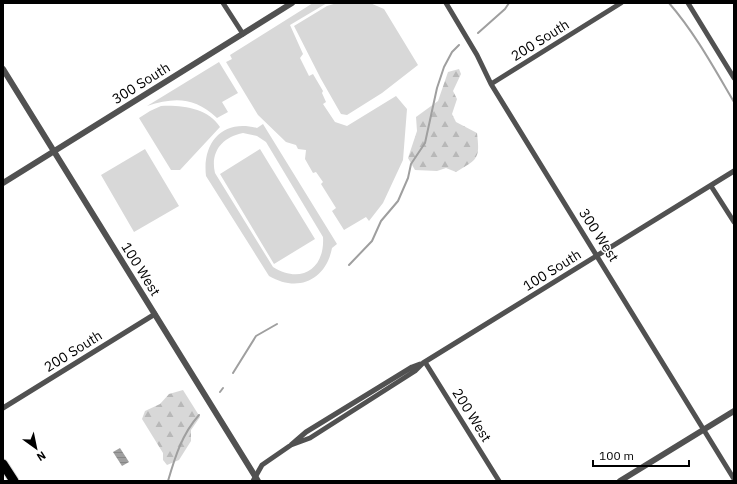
<svg xmlns="http://www.w3.org/2000/svg" width="737" height="484" font-family="'IBM Plex Sans',sans-serif">
	<style>
		.green { fill: #d8d8d8; fill-rule: evenodd }
		.forest { fill: url(#forest-firs) }
		.water { fill: url(#water-rules) }
		.lines { fill: none; stroke-linecap: round; stroke-linejoin: round }
		.stream { stroke: #9f9f9f; stroke-width: 2 }
		.trunk-casing { stroke: #dbdbdb; stroke-width: 11 }
		.minor { stroke: #515151; stroke-width: 5 }
		.tertiary { stroke: #515151; stroke-width: 6 }
		.trunk { stroke: #000; stroke-width: 9 }
		.labels { text-anchor: middle; stroke-width: 3; stroke-linejoin: round; paint-order: stroke }
		.street-label { font-size: 14px; fill: #000; stroke: #fff }
	</style>
	<defs>
		<pattern id="forest-firs" width="22" height="20" patternUnits="userSpaceOnUse"><rect width="22" height="20" fill="#d8d8d8"/><path d="M5 1l3.5 6h-7zM16 11l3.5 6h-7z" fill="#b8b8b8"/></pattern>
		<pattern id="water-rules" width="6" height="5" patternUnits="userSpaceOnUse"><rect width="6" height="5" fill="#9f9f9f"/><path d="M0 2.5h6" fill="none" stroke="#878787"/></pattern>
	</defs>
	<rect width="100%" height="100%" fill="#fff"/>
	<path class="green" d="M313,3h14l-37,22 13,29 -3,4 9,18 4,-2 10,17 -1,2 4,9 -3,2 12,18 12,4 49,-30 11,13 -4,51 -20,43 -14,18 -3,-4 -22,13 -12,-19 4,-3 -15,-24 2,-2 -7,-10 -3,1 -8,-14 1,-9 -8,-1 -2,-4 -10,-3 -28,-27 -32,-53 6,-3 -2,-4z
		M337,3h33l14,6 34,56 -36,28 -35,22 -6,-1 -20,-35 -27,-53 33,-20z
		M219,62l19,31 -16,9 6,10 -11,6c-23,-21 -42,-21 -70,-12z
		M161,106c21,-1 47,2 59,21l-40,43h-9l-32,-52 11,-7z
		M263,124l74,120 -5,4c-6,32 -34,45 -63,28l-63,-100c-4,-34 17,-57 51,-48zM243,133l14,3 9,6 57,95c2,33 -23,47 -50,30l-58,-94c-5,-21 7,-36 28,-40z
		M145,149l34,57 -45,26 -33,-57z
		M260,149l55,90 -41,25 -54,-90z"/>
	<path class="forest" d="M459,69l2,5 -8,17 4,8 -5,15 4,8 21,11c3,26 1,26 -21,39l-10,-4 -9,3 -22,-1 -7,-12 9,-27 -1,-14 22,-16 10,-29z
		M183,390l17,27 -9,13v11l-12,19 -12,5 -4,-5v-7l-21,-34 3,-8 15,-7 9,-10z"/>
	<path class="water" d="M120,448l9,14 -7,4 -9,-14z"/>
	<g class="lines">
		<path class="stream" d="M669,3c26,30 45,65 65,99
			M478,33l27,-24 4,-6
			M349,265l23,-24 9,-20 17,-20 10,-23 3,-14 14,-21 12,-55 7,-21 8,-15 7,-7
			M233,373l23,-37 21,-12
			M220,392l3,-4
			M168,481c7,-24 14,-47 31,-66"/>
		<g class="trunk-casing">
			<path id="trunk" d="M3,464l11,17"/>
		</g>
		<path class="minor" d="M223,3l20,31
			M446,3l31,52 14,29 243,395
			M688,3l46,75
			M491,84l130,-81
			M711,186l23,36
			M425,362l74,119
			M3,408l152,-94
			M291,445l19,-7 105,-67 8,-8 311,-192
			M253,481l9,-16 29,-20 15,-13 106,-65 8,-3"/>
		<path class="tertiary" d="M3,69l255,412
			M3,183l289,-180
			M620,481l114,-70"/>
		<use href="#trunk" class="trunk"/>
	</g>
	<g class="labels">
		<g class="street-label">
			<text transform="translate(540 40) rotate(-32)" y="5">200 South</text>
			<text transform="translate(141 83) rotate(-32)" y="5">300 South</text>
			<text transform="translate(599 235) rotate(57)" y="5">300 West</text>
			<text transform="translate(141 269) rotate(58)" y="5">100 West</text>
			<text transform="translate(552 270) rotate(-32)" y="5">100 South</text>
			<text transform="translate(73 351) rotate(-32)" y="5">200 South</text>
			<text transform="translate(472 415) rotate(58)" y="5">200 West</text>
		</g>
	</g>
	<rect width="737" height="484" fill="none" stroke="#000000" stroke-width="8"/>
	<g transform="translate(36 448) rotate(147)" stroke="#ffffff" stroke-width="3" paint-order="stroke">
	<path d="M0-3L7 15L0 10L-7 15Z" fill="#000000"/>
	<text y="-6" font-size="11" font-weight="bold" text-anchor="middle" fill="#000000">N</text>
	</g>
	<path d="M593 460v6h96v-6" fill="none" stroke="#000000" stroke-width="2"/>
	<text x="599" y="460" font-size="12" fill="#000000" stroke="#ffffff" stroke-width="3" paint-order="stroke">100 m</text>
</svg>
